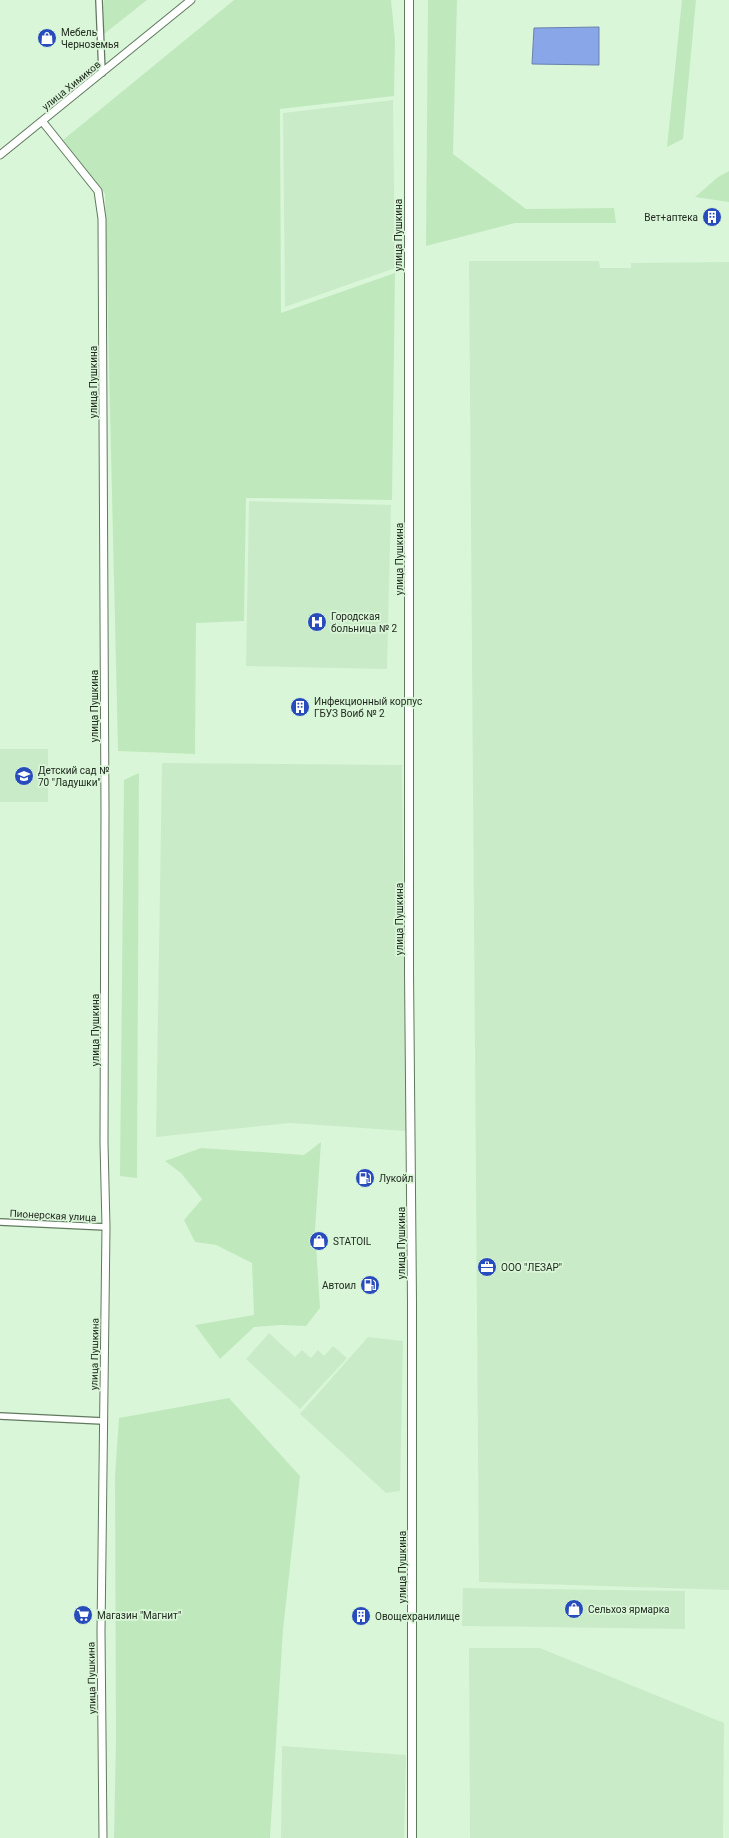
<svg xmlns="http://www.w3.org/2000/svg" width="729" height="1838" font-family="Roboto,sans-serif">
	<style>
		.built { fill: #caebc8 }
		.green { fill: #bfe9bd }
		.water { fill: #89a6e9; stroke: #6a81ac }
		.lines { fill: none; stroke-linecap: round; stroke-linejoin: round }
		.minor-casing { stroke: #60795f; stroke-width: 8 }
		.tertiary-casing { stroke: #60795f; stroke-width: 9 }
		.secondary-casing { stroke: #60795f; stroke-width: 10 }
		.minor { stroke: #fff; stroke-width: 5.5 }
		.tertiary { stroke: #fff; stroke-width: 7 }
		.secondary { stroke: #fff; stroke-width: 8 }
		.labels { text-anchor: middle; stroke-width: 3.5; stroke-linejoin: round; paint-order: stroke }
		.poi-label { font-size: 10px; fill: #202a1f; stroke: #daf6d8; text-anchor: start }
		.street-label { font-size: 10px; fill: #202a1f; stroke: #daf6d8 }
	</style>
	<rect width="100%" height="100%" fill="#daf6d8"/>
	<path class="built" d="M393,100l2,168 -110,39 -2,-194z
		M469,261h130l1,7h31v-5l98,-1v1328l-250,-8z
		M249,501l142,4 -4,164 -141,-3z
		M0,749h48v53h-48z
		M162,763l240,2 4,366 -116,-8 -134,14z
		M269,1333l26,24 7,-7 9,8 7,-8 6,6 9,-10 14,12 -47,51 -54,-50z
		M368,1337l35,4 -3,150 -14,2 -86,-79z
		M463,1588l222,3v38l-223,-3z
		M469,1648h71l184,75 -1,115h-253z
		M282,1746l124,9 -2,83h-123z"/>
	<path class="green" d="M104,0h43l-43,34z
		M234,0h157l4,40 -1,56 -114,13 1,204 114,-40 -3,227 -146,-2 -2,123 -48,2 -1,131 -77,-3 -13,-557 -42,-54z
		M428,0h29l-4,154 73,55 88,-1 2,15h-101l-89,23z
		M682,0h14l-13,139 -16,8z
		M729,171v31l-34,-5 23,-20z
		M139,773l-2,405 -17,-2 4,-396z
		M321,1142l-6,88 5,78 -14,18 -25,-1 -27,2 -34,32 -25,-34 59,-10 -2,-52 -36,-18 -21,-3 -11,-22 18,-21 -21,-26 -16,-12 36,-13 103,7z
		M229,1398l71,78 -17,154 -13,208h-156l2,-100 -1,-262 4,-58z"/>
	<path class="water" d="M599,27v38l-67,-1 2,-36z"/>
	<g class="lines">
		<g class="minor-casing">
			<path id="minor" d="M99,0l3,73
				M0,1222l106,5
				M0,1416l103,5"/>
		</g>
		<g class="tertiary-casing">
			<path id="tertiary" d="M42,121l56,70 4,28 3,593 -1,331 2,84 -5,405 2,206
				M0,155l191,-155"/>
		</g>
		<g class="secondary-casing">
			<path id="secondary" d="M409,0v971l3,331v536"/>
		</g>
		<use href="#minor" class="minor"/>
		<use href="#tertiary" class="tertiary"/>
		<use href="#secondary" class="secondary"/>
	</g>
	<defs>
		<g id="shop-disc" transform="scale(1)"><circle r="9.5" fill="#284cbb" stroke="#daf6d8"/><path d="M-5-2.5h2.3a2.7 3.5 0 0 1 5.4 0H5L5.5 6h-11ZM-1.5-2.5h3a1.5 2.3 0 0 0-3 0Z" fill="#fff"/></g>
		<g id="building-disc" transform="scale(1)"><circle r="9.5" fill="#284cbb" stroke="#daf6d8"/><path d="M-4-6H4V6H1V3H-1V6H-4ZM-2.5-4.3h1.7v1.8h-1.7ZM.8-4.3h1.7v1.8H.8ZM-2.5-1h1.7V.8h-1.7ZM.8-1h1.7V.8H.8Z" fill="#fff"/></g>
		<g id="hospital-disc" transform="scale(1)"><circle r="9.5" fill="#284cbb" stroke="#daf6d8"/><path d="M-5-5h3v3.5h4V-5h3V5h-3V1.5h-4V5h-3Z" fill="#fff"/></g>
		<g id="school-disc" transform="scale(1)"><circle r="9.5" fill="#284cbb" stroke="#daf6d8"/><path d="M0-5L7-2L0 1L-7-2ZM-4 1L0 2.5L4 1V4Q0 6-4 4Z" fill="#fff"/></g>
		<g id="fuel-disc" transform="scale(1)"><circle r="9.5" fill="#284cbb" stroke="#daf6d8"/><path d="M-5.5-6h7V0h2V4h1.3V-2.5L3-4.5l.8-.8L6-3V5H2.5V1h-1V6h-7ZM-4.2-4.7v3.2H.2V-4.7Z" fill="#fff"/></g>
		<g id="office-disc" transform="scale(1)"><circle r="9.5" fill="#284cbb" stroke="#daf6d8"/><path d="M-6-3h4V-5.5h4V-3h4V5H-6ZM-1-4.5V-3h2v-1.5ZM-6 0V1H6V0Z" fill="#fff"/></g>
		<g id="supermarket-disc" transform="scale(1)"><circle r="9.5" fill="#284cbb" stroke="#daf6d8"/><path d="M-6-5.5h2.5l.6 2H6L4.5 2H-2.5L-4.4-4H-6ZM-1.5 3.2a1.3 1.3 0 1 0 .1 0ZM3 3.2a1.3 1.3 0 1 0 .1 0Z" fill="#fff"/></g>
	</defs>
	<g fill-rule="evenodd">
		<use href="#shop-disc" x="47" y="38"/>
		<use href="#building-disc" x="712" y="217"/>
		<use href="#hospital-disc" x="317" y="622"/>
		<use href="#building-disc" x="300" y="707"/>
		<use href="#school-disc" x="24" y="776"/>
		<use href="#fuel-disc" x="365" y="1178"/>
		<use href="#shop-disc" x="319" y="1241"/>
		<use href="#office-disc" x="487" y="1267"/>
		<use href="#fuel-disc" x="370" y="1285"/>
		<use href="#shop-disc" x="574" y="1609"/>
		<use href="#supermarket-disc" x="83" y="1615"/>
		<use href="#building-disc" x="361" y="1616"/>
	</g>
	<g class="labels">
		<g class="poi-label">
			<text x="61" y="36">Мебель<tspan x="61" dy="12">Черноземья</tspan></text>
			<text x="698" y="221" text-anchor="end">Вет+аптека</text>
			<text x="331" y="620">Городская<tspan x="331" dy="12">больница № 2</tspan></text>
			<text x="314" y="705">Инфекционный корпус<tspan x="314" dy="12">ГБУЗ Воиб № 2</tspan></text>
			<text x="38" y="774">Детский сад №<tspan x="38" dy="12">70 "Ладушки"</tspan></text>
			<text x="379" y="1182">Лукойл</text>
			<text x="333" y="1245">STATOIL</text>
			<text x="501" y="1271">ООО "ЛЕЗАР"</text>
			<text x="356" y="1289" text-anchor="end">Автоил</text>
			<text x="588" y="1613">Сельхоз ярмарка</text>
			<text x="97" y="1619">Магазин "Магнит"</text>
			<text x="375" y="1620">Овощехранилище</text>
		</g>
		<g class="street-label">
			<text transform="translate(71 85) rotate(-39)" y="4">улица Химиков</text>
			<text transform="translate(398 235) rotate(-90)" y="4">улица Пушкина</text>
			<text transform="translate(93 382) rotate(-90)" y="4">улица Пушкина</text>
			<text transform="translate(399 559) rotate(-90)" y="4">улица Пушкина</text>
			<text transform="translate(94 706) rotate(-90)" y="4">улица Пушкина</text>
			<text transform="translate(399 919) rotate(-90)" y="4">улица Пушкина</text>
			<text transform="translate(95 1030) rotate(-90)" y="4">улица Пушкина</text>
			<text transform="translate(53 1215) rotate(3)" y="4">Пионерская улица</text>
			<text transform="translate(401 1243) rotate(-90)" y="4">улица Пушкина</text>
			<text transform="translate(94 1354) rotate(-89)" y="4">улица Пушкина</text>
			<text transform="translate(402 1567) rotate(-90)" y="4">улица Пушкина</text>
			<text transform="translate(91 1678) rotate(-91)" y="4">улица Пушкина</text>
		</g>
	</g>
</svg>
